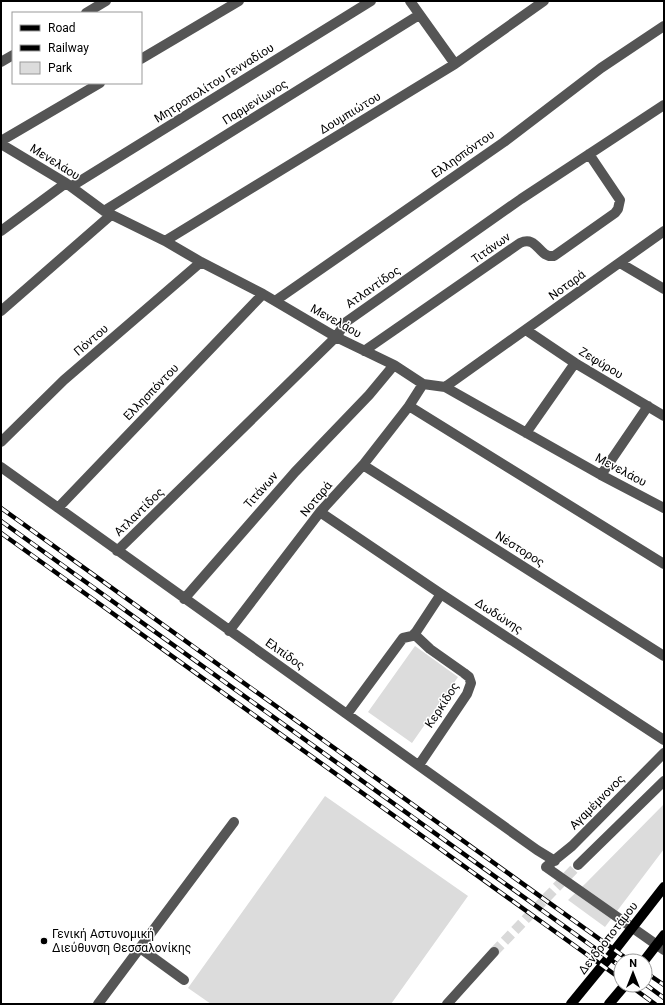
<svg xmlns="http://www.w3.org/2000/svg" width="665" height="1005" font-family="Roboto,sans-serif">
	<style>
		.green { fill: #dcdcdc }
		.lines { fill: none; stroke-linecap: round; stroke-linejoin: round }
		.minor-tunnel { stroke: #d9d9d9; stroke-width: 10; stroke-dasharray: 10 5; stroke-linecap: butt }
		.minor { stroke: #555; stroke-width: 10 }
		.major { stroke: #000; stroke-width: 10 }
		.rail-casing { stroke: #000; stroke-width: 4.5 }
		.rail { stroke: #fff; stroke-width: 3; stroke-dasharray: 9; stroke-linecap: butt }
		.poi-dot { fill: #000; stroke: #fff; stroke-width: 1.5 }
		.labels { text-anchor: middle; stroke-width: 3; stroke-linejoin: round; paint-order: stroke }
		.street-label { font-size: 12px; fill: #000; stroke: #fff }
		.poi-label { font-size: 12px; fill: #000; stroke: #fff; text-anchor: start }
	</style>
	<rect width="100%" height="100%" fill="#fff"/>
	<path class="green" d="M415,646l43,31 -46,66 -44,-31z
		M325,796l143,100 -77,108h-180l-23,-16z
		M664,804v45l-59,78 -37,-27 18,-17z"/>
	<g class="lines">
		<path class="minor-tunnel" d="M494,952l84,-87"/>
		<path class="minor" d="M410,1l45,63
			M86,13l20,-12
			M141,59l98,-58
			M1,62l12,-7
			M1,141l99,-58
			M1,144l65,39 38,28 61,30 36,21 62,32 73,43 58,28 29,19 22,3 156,88 63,33
			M72,186l299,-185
			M104,211l315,-196
			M1,231l65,-48
			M165,241l290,-177 89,-63
			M620,263l44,26
			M275,301l229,-159 97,-74 63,-42
			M1,311l110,-96
			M526,330l49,33 89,53
			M364,351l156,-108c18,-8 18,15 34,13l61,-43 3,-4 2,-9 -31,-46
			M445,387l219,-156
			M409,406l255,158
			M526,433l49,-70
			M1,442l63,-62 137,-118
			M363,465l301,191
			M1,467c178,129 358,254 536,383l18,11
			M601,475l47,-69
			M58,508l205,-214
			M320,512l121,82 223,146
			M117,551l219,-214 10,-15 175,-123 143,-94
			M184,599l111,-127 74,-77 25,-30
			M229,631l91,-119 43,-47 46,-59 14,-22
			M414,634l16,15 34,24 5,4 2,6 -4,11 -48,71
			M347,714l56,-76 9,-2 4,-4 25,-38
			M664,753l-92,93 -26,21 118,83
			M578,865l86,-84
			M140,948l44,32
			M98,1004l136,-182
			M447,1004l47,-52"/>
		<path class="major" d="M644,961l20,-26
			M571,1004l36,-44 57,-73
			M609,1004l16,-19"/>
		<g class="rail-casing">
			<path id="rail" d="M1,508l629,453
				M1,521l620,446
				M1,533l620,446
				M645,972l19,13
				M645,984l19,14
				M629,985l26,19"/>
		</g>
		<use href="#rail" class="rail"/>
	</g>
	<circle class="poi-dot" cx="44" cy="941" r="4"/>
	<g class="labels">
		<g class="street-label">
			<text transform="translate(214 83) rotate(-32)" y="4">Μητροπολίτου Γενναδίου</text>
			<text transform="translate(255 102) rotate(-32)" y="4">Παρμενίωνος</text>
			<text transform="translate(350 113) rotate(-31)" y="4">Δουμπιώτου</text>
			<text transform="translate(463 154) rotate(-35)" y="4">Ελλησπόντου</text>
			<text transform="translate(55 162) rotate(32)" y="4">Μενελάου</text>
			<text transform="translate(491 248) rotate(-35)" y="4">Τιτάνων</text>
			<text transform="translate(567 285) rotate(-36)" y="4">Νοταρά</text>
			<text transform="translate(373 287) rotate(-35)" y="4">Ατλαντίδος</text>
			<text transform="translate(336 321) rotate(29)" y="4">Μενελάου</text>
			<text transform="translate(91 340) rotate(-41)" y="4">Πόντου</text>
			<text transform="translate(601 363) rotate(31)" y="4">Ζεφύρου</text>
			<text transform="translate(151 392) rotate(-46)" y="4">Ελλησπόντου</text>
			<text transform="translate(621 470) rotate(28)" y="4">Μενελάου</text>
			<text transform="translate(261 490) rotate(-48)" y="4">Τιτάνων</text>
			<text transform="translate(316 499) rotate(-50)" y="4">Νοταρά</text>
			<text transform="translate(139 512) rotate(-44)" y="4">Ατλαντίδος</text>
			<text transform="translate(520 549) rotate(32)" y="4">Νέστορος</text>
			<text transform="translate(499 616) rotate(33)" y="4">Δωδώνης</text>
			<text transform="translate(285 654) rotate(35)" y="4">Ελπίδος</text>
			<text transform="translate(442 705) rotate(-57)" y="4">Κερκίδος</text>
			<text transform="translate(597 802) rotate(-45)" y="4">Αγαμέμνονος</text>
			<text transform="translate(608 938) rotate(-52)" y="4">Δενδροποτάμου</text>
		</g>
		<g class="poi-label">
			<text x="52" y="938">Γενική Αστυνομική<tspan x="52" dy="14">Διεύθυνση Θεσσαλονίκης</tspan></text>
		</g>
	</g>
	<rect width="665" height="1005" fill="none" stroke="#000000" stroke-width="4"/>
	<rect x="12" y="12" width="130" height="72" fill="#ffffff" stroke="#999999"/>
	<rect x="20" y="25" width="20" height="6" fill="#000000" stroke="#999999"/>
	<text x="48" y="32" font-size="12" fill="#000000">Road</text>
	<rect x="20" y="45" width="20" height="6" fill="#000000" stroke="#999999"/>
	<text x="48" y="52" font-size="12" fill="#000000">Railway</text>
	<rect x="20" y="62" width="20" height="12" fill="#dcdcdc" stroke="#999999"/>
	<text x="48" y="72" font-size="12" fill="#000000">Park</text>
	<g transform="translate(633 973)"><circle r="19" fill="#ffffff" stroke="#999999"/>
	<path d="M0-3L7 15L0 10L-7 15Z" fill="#000000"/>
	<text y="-6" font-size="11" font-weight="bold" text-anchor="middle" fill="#000000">N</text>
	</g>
</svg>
